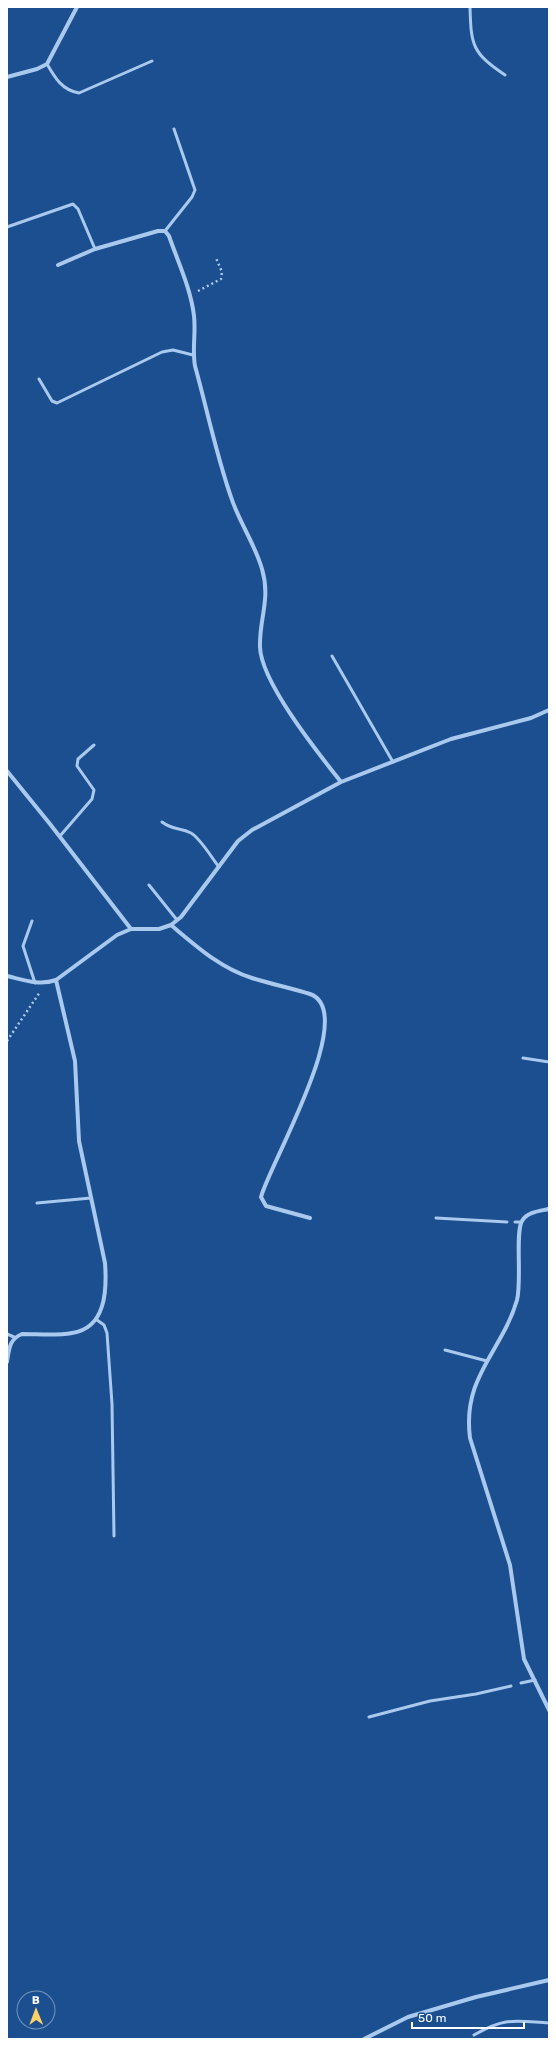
<svg xmlns="http://www.w3.org/2000/svg" width="556" height="2046" font-family="Rubik,sans-serif">
	<style>
		.lines { fill: none; stroke-linecap: round; stroke-linejoin: round }
		.path { stroke: #a9c9ee; stroke-width: 2.5; stroke-dasharray: 2 3; stroke-linecap: butt }
		.service { stroke: #a9c9ee; stroke-width: 3 }
		.minor { stroke: #a9c9ee; stroke-width: 4 }
	</style>
	<rect width="100%" height="100%" fill="#1b4f8f"/>
	<g class="lines">
		<path class="path" d="M198,291l23,-12 1,-7 -6,-14
			M7,1041l33,-49"/>
		<path class="service" d="M470,7c1,38 2,46 35,68
			M47,64c8,14 15,26 32,29l73,-32
			M7,227l66,-23 5,5 17,40
			M165,231l27,-34 3,-7 -21,-61
			M39,379l13,22 5,2 105,-51 11,-2 20,5
			M332,656l61,106
			M162,822c12,9 18,5 29,11 9,5 21,25 28,34
			M60,836l32,-37 2,-9 -17,-24 1,-7 16,-14
			M149,885l28,35
			M32,921l-9,25 12,37
			M523,1058l26,4
			M37,1203l54,-5
			M436,1218l71,4
			M515,1222h6
			M97,1320l7,5 3,8 5,71 2,132
			M7,1334l7,3
			M445,1350l42,11
			M521,1683l14,-3
			M369,1717l61,-16 46,-7 35,-8
			M474,2035c32,-18 40,-14 75,-12"/>
		<path class="minor" d="M7,77l30,-8 10,-5 30,-57
			M58,265l37,-16 63,-18h7l4,5c9,26 22,53 25,80 2,17 -2,33 1,50 12,43 21,88 36,131 8,25 24,47 31,72 9,30 -3,50 -2,78 1,35 58,106 81,135
			M7,771l43,53 81,105
			M171,925c25,21 49,43 81,53 19,6 39,10 58,16 50,18 -41,171 -49,203l5,9 44,12
			M7,976c17,4 32,10 49,4l61,-45 14,-6h28l12,-4 10,-8 57,-76 14,-11 89,-48 110,-43 80,-21 18,-8
			M549,1209c-9,2 -22,3 -27,12 -7,11 0,60 -5,79 -15,52 -55,76 -47,138l40,127 14,94 25,51
			M7,1362c2,-12 2,-23 15,-28 16,0 34,2 50,-1 34,-5 35,-43 33,-70l-26,-122 -4,-80 -19,-81
			M364,2039l44,-22 68,-20 73,-17"/>
	</g>
	<rect width="556" height="2046" fill="none" stroke="#ffffff" stroke-width="16"/>
	<g transform="translate(36 2010) rotate(359)"><circle r="19" fill="#1b4f8f" stroke="#7695bc"/>
	<path d="M0-3L7 15L0 10L-7 15Z" fill="#ffd166"/>
	<text y="-6" font-size="11" font-weight="bold" text-anchor="middle" fill="#ffffff">B</text>
	</g>
	<path d="M412 2022v6h112v-6" fill="none" stroke="#ffffff" stroke-width="2"/>
	<text x="418" y="2022" font-size="12" fill="#ffffff" stroke="#1b4f8f" stroke-width="3" paint-order="stroke">50 m</text>
</svg>
